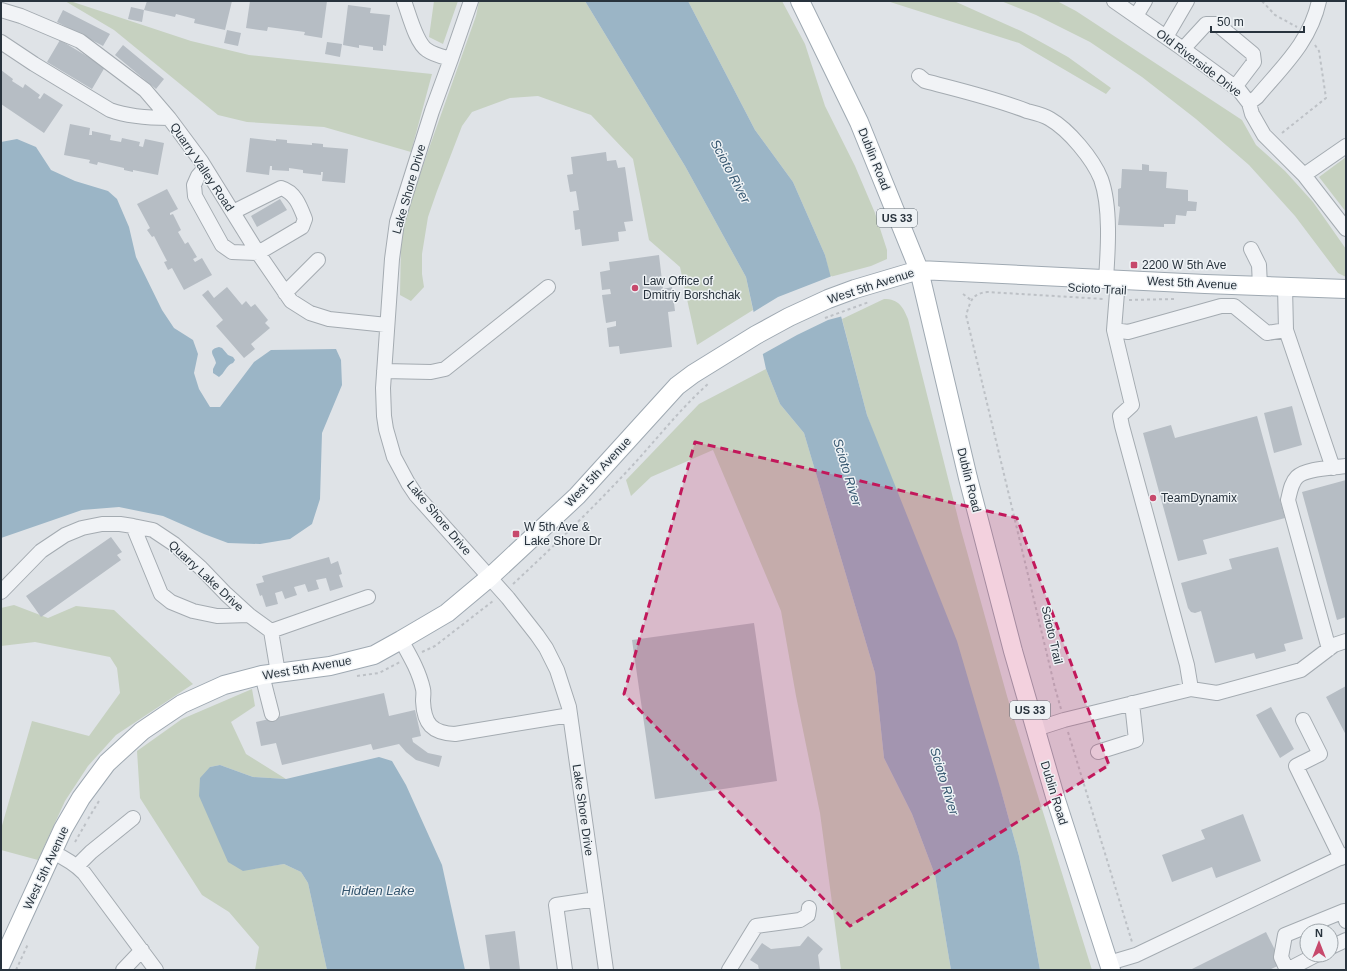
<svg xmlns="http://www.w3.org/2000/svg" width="1347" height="971" font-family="Helvetica,sans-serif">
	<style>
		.green { fill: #c6d1c0 }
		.water { fill: #9bb5c6 }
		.pier { fill: #dfe3e7 }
		.building { fill: #b6bdc4 }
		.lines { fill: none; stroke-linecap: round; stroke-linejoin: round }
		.minor-casing { stroke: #a4abb1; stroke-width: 16 }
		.major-casing { stroke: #9fa9b2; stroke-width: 20 }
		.path { stroke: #bdc1c6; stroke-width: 2; stroke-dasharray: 3 3; stroke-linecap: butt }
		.minor { stroke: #f1f3f6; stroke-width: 14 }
		.major { stroke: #fff; stroke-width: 18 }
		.marked { fill: #c2185b; fill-opacity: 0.2; stroke: #c2185b; stroke-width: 3; stroke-dasharray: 8 5; stroke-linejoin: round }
		.poi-dot { fill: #c7496c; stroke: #eef2f5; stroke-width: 1.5 }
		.labels { text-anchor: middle; stroke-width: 3; stroke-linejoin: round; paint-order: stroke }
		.shield { fill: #eef2f5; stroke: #636c74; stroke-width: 1 }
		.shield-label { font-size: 11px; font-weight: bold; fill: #28333d }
		.street-label { font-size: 12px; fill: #28333d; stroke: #eef2f5 }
		.poi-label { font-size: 12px; fill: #28333d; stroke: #eef2f5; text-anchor: start }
		.water-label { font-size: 13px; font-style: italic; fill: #35566f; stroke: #eef2f5 }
	</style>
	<rect width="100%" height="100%" fill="#dfe3e7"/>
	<path class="green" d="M65,1h5l121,40 58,14 183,19 -21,78 -87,-25 -77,-5 -29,-7 -104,-85z
		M434,1h24l-15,43 -14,-7z
		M479,1h106l100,165 61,111 7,33 -56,35 -17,-78 -31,-27 -16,-81 -42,-44 -53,-19 -28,2 -38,14 -10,14 -25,65 -9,26 -6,37v20l2,13 -13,14 -11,-6 1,-52 3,-21 23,-68 49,-138z
		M688,1h94l23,43 20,62 30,60 20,47 12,37v9l-16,7 -41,11 -5,-22 -32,-73 -38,-52z
		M887,1h67l67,30 47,26 43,31 -5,6 -87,-51z
		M1001,1h56l19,10 166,109 14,25 29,26 28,31 33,47v28l-8,-4 -43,-57 -46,-51 -53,-46 -54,-42 -52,-35 -54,-27z
		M1346,157v55l-27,-35z
		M884,299c15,0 19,8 24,20l53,211 46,166 85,274h-52l-21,-114 -17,-62 -135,-379 -25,-96z
		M766,369l14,35 24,29 71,240 9,85 28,56 23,61 16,95h-110l-21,-157 -24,-117 -15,-85 -68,-161 -62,27 -20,19 -5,-16 73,-76z
		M14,605l34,13 28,-12 38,4 79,74 -77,51 -28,31 -23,35 -27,59 -37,-10v-21l31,-108 57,15 31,-43 -3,-25 -7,-11 -75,-15 -34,4v-38z
		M252,689l3,17 -24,16 15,32 40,25 -33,-2 -33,-12 -10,2 33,103 41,-6 17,8 7,11 19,87h-72l4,-23 -30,-35 -27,-17 -62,-97 -3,-47 45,-32z"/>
	<path class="water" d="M585,1h103l67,129 38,52 32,73 42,160 90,226 45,153 17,62 21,114h-89l-16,-95 -23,-61 -28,-56 -9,-85 -71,-240 -24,-29 -14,-35 -20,-92 -61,-111z
		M17,139l19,8 15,23 24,11 33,10 9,8 12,28 7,30 26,53 12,18 19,12 5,14 -4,19 5,16 11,18h10l34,-45 17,-12 65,-1 5,11 1,25 -20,48 -2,66 -8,25 -22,15 -30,5 -32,-1 -24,-9 -41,-18 -44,-9 -37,3 -81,28v-396z
		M219,347l3,1 6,7 5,2 2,3 -2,3c-7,2 -8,10 -14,14l-6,-4v-4l3,-6c-1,-7 -10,-13 3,-16z
		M379,757l13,4 14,24 36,80 23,105h-138l-19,-87 -7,-11 -17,-8 -41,7 -15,-9 -29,-66 1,-18 10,-11 10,-2 33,12 33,2z"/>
	<path class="pier" d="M832,276l11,40 -15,4 -31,15 -36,20 -9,-42 26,-16z"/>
	<path class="building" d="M147,1h85l-7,29 -31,-7 1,-4 -19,-5 -1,3 -31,-7 -2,12 -14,-3 3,-12 13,3z
		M250,1h77l-5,37 -18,-3 1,-3 -37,-5 -1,4 -21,-3z
		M348,5l23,3 -1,5 20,2 -4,31 -3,-1v6l-10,-1v-3l-14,-2v3l-16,-3z
		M63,10l47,24 -7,12 -46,-24z
		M227,30l14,3 -3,13 -14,-3z
		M60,40l45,27 -13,22 -45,-27z
		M327,42l15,2 -2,13 -15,-3z
		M123,45l41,34 -8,10 -41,-34z
		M1,70l12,9 -1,2 11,7 2,-4 15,11 -2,3 2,1 4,-6 19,12 -19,28 -43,-29z
		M70,124l20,4 -1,7h3v-4l19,4 -1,5 11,2 1,-4 18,4 -1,4 4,1 2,-8 19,4 -6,32 -25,-5v2l-9,-2v-2l-26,-6 -1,3 -8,-2 1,-3 -26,-5z
		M250,138l26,3v-2l11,1v3l25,2v-2l11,1v3l25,2 -3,34 -23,-2 1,-9h-2v3l-18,-2v-3l-14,-2v3l-17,-1v-4h-2l-1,9 -23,-3z
		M606,152l1,9 9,-1 2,8 7,-1 8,54 -9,1 2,9 -8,1 1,9 -37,5 -2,-17 -5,1 -2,-19 6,-1 -3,-19 -6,1 -3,-17 6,-1 -2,-17z
		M1142,164l7,1v6l18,1 -1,16 22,2v11l9,1 -1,9h-9l-1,5 -10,-1 -1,9h-11v3l-46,-2 2,-18 -2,-1v-17l3,-1 1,-19 20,1z
		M167,189l11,20 -8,4v2l3,-1 8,16 -3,2 7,12 3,-2 9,15 -4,2 2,3 7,-4 10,17 -28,15 -12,-22 -4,2 -4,-8 3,-1 -13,-25 -2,1 -5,-7 3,-2 -13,-24z
		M280,199l7,11 -30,17 -6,-11z
		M659,255l4,34 9,-2 3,24 -7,1 4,35 -52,7 -1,-8 -10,1 -2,-19 9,-2v-5l-10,2 -4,-28 9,-1 -1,-5 -8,1 -2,-18 10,-2 -1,-8z
		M227,287l15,18 4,-4 5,6 4,-3 13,16 -3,3 5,5 -19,16 4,5 -11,9 -28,-32 7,-6 -21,-25 6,-5 6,8z
		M1292,406l10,39 -28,8 -10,-40z
		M1257,416l28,102 -82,22 4,14 -29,7 -35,-128 28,-8 4,13z
		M1346,480v137l-9,3 -35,-128z
		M111,537l11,15 -5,3 4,5 -80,57 -15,-21z
		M1278,547l25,92 -19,5 2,7 -30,8 -2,-6 -39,10 -14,-52 -6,2 -4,-1 -3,-4 -7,-25 51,-14 -3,-10z
		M329,557l2,7 7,-3 4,13 -3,1 4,12 -13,4 -4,-13 -10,2 3,9 -11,3 -3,-8 -11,3 3,8 -12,4 -3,-8 -7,2 3,11 -12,3 -4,-12 -2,1 -4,-12 8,-2 -2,-6z
		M754,623l23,158 -122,18 -23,-159z
		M1346,686v49l-20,-38z
		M384,693l5,23 26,-6 6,26 -9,2 1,4 15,11 14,3 -3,11 -23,-7 -10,-8 -7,-8 -26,6 -2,-6 -89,21 -6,-22 -15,3 -5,-24z
		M1271,707l23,42 -14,9 -24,-43z
		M1243,814l18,47 -45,17 -4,-11 -40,15 -10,-27 43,-16 -4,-9z
		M515,931l5,39h-30l-5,-35z
		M1266,932l16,32 -13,6h-79z
		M808,936l15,13 -5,6 2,15h-61l-1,-5 -8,-5 12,-17 9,6 29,-3z"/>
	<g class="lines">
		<g class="minor-casing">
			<path id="minor" d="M404,1c5,13 12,42 23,49 7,5 17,7 24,9
				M471,1l-20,58 -19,52 -35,111 -5,37 -9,129 1,28 2,13 8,28 14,26 8,12 92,103 29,37 9,13 11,22 12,37 37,263
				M1114,1l69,48 56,41 10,13 3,11 12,21 40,40 42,54
				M1,10l20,6 59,25 65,49 24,28 32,43 57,92 33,48 19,12 19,6 58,6
				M1136,16l9,-15
				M1166,37l21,-36
				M1,42l33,22 76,46c19,7 39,8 59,8
				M1183,49l23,-25h11l36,30 1,8 -19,25
				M919,76l6,5c34,9 69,17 102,30 8,2 17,4 23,8 19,11 43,40 51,60 10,28 7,71 5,100
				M1249,103l8,-6c26,-31 53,-55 62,-96
				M205,168l-7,8 -4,9 1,11 27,49 10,7 26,1 44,-26 3,-8c-5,-13 -10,-27 -24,-31l-48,24
				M1304,175l42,-29
				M1251,249l8,16 1,21
				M1118,280l-4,50 18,75 -12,11 2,10 65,239 4,24
				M1285,287l1,43 47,138
				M285,293l33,-33
				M1114,330l14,2 93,-26h13l33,27 19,-3
				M384,371l47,1 14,-3 103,-82
				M133,526l28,68 10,8 22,9 24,5 32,-1
				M1,592l40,-41 24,-16 17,-7 20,-4h18l13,2 20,4 21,14 27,24 25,26 23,21 22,16 7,42
				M271,631l97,-34
				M401,640c9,16 18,31 22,49 1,4 0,8 0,12 1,23 9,32 32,33l115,-19
				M1329,649l-41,-149c2,-8 3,-17 9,-23 9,-9 36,-9 49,-11
				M262,675l10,39
				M1303,720l17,34 -24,12 45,92
				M1036,729l28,-9 127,-31 26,4 84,-23 33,-25 12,-4
				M1098,752l38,-12 -4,-37
				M52,852c13,6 22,11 32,21l72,97
				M77,866l14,-14 42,-34
				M1331,947l15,-7
				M1109,963l27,-8 210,-100
				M123,970l19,-20
				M565,970l-9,-65 40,-6
				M729,970l27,-44 44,-6 8,-5 1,-7
				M1287,970l-6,-13 4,-22 59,-24 2,10
				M1287,970l29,-15"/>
		</g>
		<g class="major-casing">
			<path id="major" d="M800,1l59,121 60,148 49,208 45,173 43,149 55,170
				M1,964l62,-135 18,-31 26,-35 35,-32 40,-27 42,-19 38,-10 68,-9 44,-11 27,-15 46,-27 43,-36 87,-81 100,-110 16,-12 63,-39 33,-18 39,-18 27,-10 64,-19 286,14 141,5"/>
		</g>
		<path class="path" d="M1262,1l13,14 22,12
			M1282,133l44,-35 -7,-47 -4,-6
			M963,294l8,6
			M1129,300l45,-1
			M825,318l44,-16
			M513,584c41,-38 81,-77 119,-118 25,-27 48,-57 76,-82
			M422,652l13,-6 58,-45
			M357,676l22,-3 21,-11
			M1061,709l-6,-21 -89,-373c5,-14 5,-21 21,-23l117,7
			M1068,732l64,210
			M88,819l11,-18
			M75,842l11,-19
			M16,970l12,-26"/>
		<use href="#minor" class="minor"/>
		<use href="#major" class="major"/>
	</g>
	<path class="marked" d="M695,442l322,76 92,247 -259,161 -226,-232z"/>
	<g class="poi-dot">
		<rect x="1130" y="261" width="8" height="8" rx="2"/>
		<circle cx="635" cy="288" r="4"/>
		<circle cx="1153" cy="498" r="4"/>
		<rect x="512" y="530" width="8" height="8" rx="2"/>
	</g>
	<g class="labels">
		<g class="shield">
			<rect x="877" y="209" width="40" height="18" rx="3"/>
			<rect x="1010" y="701" width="40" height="18" rx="3"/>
		</g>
		<g class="shield-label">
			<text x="897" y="222">US 33</text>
			<text x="1030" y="714">US 33</text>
		</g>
		<g class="street-label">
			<text transform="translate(1199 63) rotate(37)" y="4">Old Riverside Drive</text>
			<text transform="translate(874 159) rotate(68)" y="4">Dublin Road</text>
			<text transform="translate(202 167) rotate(56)" y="4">Quarry Valley Road</text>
			<text transform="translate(409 189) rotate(-74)" y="4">Lake Shore Drive</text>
			<text transform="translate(1192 283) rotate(3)" y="4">West 5th Avenue</text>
			<text transform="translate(871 286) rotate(-18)" y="4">West 5th Avenue</text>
			<text transform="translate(1097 289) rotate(3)" y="4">Scioto Trail</text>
			<text transform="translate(598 472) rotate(-47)" y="4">West 5th Avenue</text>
			<text transform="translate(969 480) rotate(76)" y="4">Dublin Road</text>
			<text transform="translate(439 518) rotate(50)" y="4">Lake Shore Drive</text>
			<text transform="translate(206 576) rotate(43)" y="4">Quarry Lake Drive</text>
			<text transform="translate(1052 635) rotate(77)" y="4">Scioto Trail</text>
			<text transform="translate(307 668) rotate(-10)" y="4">West 5th Avenue</text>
			<text transform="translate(1054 793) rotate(73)" y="4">Dublin Road</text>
			<text transform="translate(583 810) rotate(82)" y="4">Lake Shore Drive</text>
			<text transform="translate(46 868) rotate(-65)" y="4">West 5th Avenue</text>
		</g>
		<g class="poi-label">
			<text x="1142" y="269">2200 W 5th Ave</text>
			<text x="643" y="285">Law Office of<tspan x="643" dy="14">Dmitriy Borshchak</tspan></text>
			<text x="1161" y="502">TeamDynamix</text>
			<text x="524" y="531">W 5th Ave &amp;<tspan x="524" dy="14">Lake Shore Dr</tspan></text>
		</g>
		<g class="water-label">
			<text transform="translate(731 171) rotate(62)" y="5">Scioto River</text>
			<text transform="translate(848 472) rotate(73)" y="5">Scioto River</text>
			<text transform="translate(945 781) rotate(73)" y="5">Scioto River</text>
			<text x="378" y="895">Hidden Lake</text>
		</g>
	</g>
	<rect width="1347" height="971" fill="none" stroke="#28333d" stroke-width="4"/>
	<g transform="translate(1319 943)"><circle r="19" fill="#eef2f5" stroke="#9fa6ab"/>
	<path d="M0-3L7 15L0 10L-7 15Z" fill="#c7496c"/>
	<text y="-6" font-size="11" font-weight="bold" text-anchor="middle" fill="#28333d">N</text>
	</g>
	<path d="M1211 26v6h93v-6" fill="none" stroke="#28333d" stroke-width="2"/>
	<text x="1217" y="26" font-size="12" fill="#28333d" stroke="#eef2f5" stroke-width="3" paint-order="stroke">50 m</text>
</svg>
